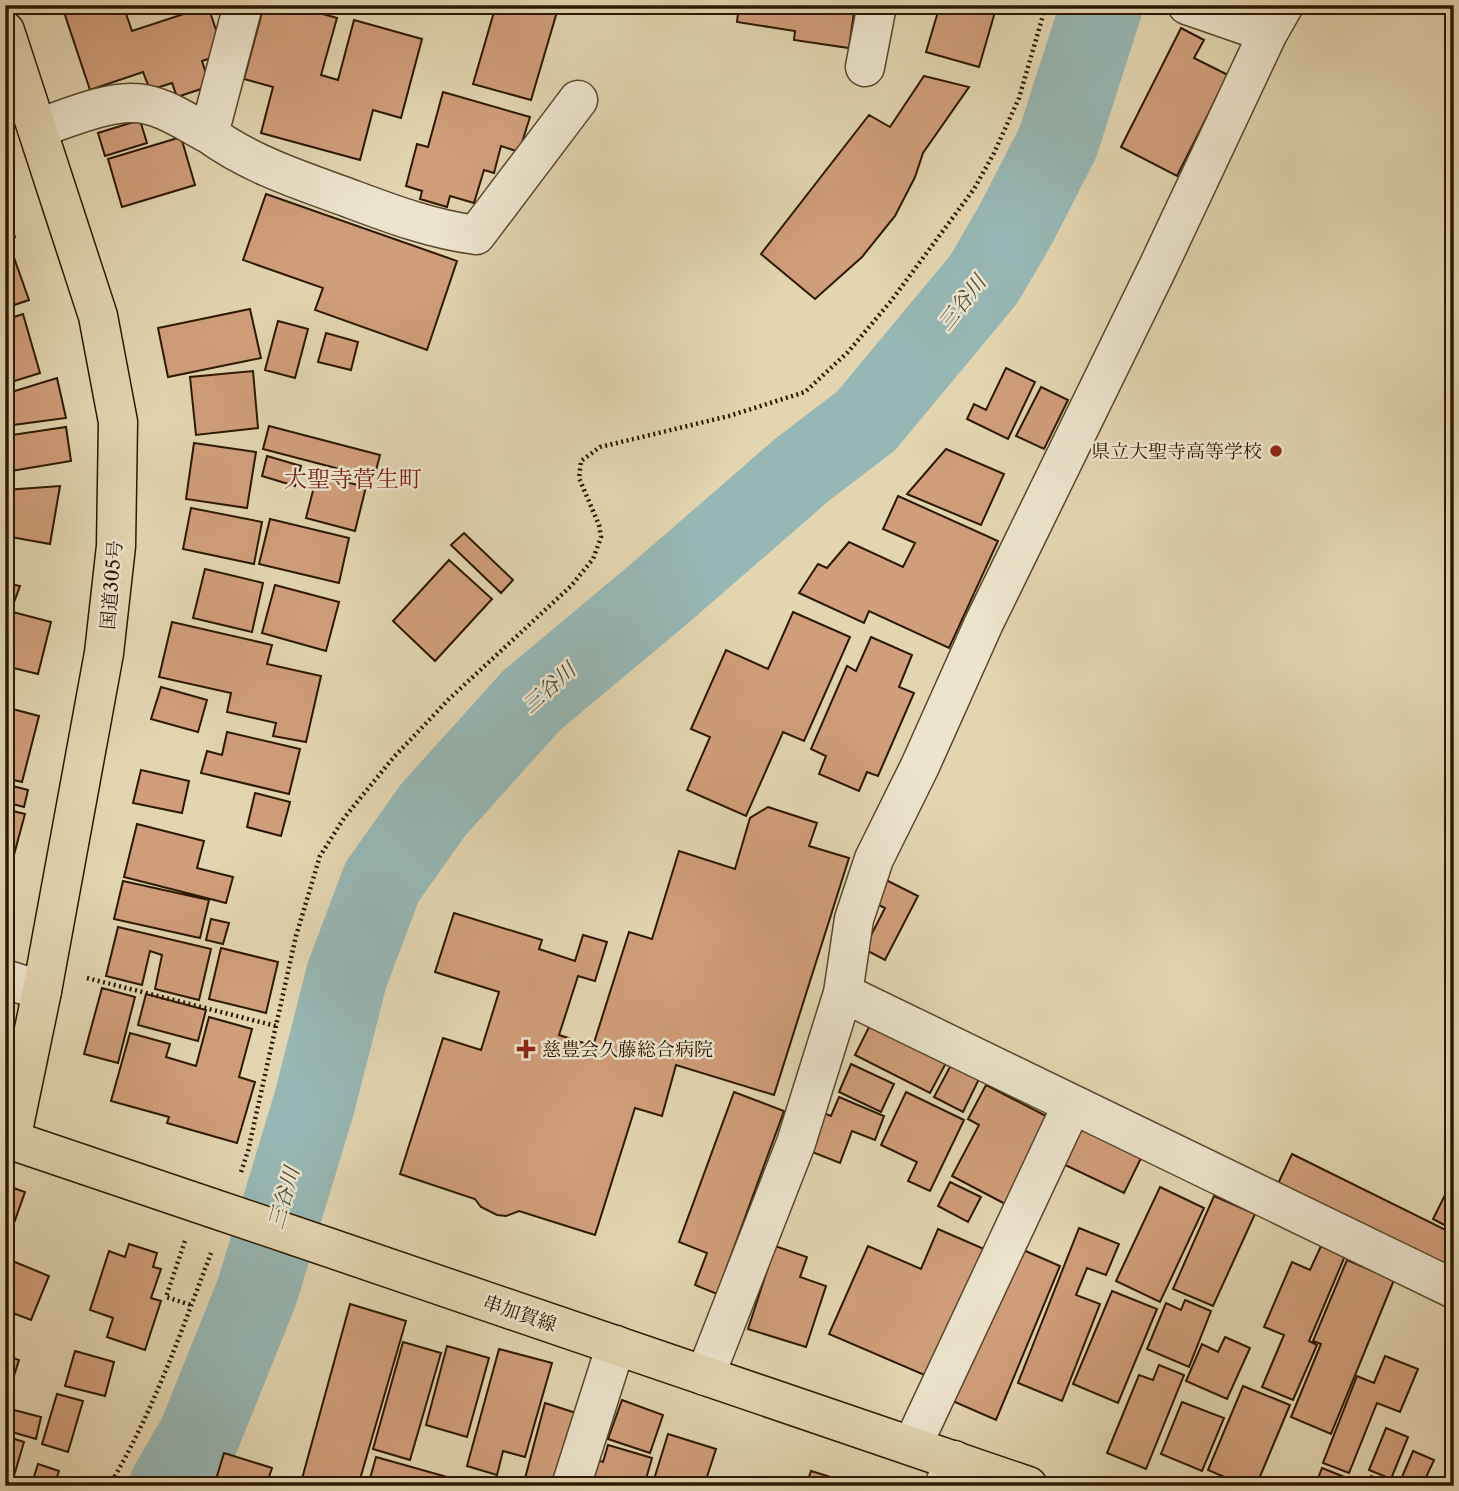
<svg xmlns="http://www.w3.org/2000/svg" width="1459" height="1491" font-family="'Libre Caslon Text','Noto Serif JP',serif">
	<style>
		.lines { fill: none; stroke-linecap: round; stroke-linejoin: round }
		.river { stroke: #97b7b4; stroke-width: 82 }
		.building { fill: #d09e7a; stroke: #2d1800; stroke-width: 2 }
		.minor-casing { stroke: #5a472c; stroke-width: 41 }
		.major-casing { stroke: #2d1800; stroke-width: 41 }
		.highway-casing { stroke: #2d1800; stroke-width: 41 }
		.path { stroke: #2d1800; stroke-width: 4.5; stroke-dasharray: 2 3.5; stroke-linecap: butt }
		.minor { stroke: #ece4cc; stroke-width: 38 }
		.major { stroke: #e2d5b0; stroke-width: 38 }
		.highway { stroke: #e2d5b0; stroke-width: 38 }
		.major-bridge-casing { stroke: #2d1800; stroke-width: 41; stroke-linecap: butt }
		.major-bridge { stroke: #e2d5b0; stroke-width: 38 }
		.poi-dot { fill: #8f2418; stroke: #ece4cc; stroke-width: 2.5 }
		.labels { text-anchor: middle; stroke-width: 5; stroke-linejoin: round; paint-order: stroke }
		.poi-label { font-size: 19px; fill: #2d1800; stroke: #ece4cc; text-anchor: end }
		.street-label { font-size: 19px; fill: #2d1800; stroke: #ece4cc }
		.water-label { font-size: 21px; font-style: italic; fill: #4d4836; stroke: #ece4cc }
		.quarter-label { font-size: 23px; fill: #7a1f14; stroke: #ece4cc }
	</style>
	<rect width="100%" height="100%" fill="#e2d5b0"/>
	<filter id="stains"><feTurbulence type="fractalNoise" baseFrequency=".00286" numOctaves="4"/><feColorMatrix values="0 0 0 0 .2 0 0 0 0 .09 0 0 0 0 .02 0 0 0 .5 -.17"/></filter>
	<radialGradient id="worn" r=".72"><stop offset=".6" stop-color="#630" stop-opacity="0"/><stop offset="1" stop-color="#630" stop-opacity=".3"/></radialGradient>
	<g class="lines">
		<path class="river" d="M170,1486l29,-50 58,-144 57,-188 33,-129 35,-93 51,-72 99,-110 127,-106 144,-125 63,-48 118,-142 32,-55 42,-82 44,-137"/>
	</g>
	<path class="building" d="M84,5h39l9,26 76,-25 16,48 -22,7 8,25 -33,11 -5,-14 -22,7 -7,-18 -53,18 -26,-78z
		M264,5h27l46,13 -16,57 17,5 16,-60 68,19 -21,79 -28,-8 -13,50 -99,-27 12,-46 -29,-8z
		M496,5h63l-28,95 -58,-16z
		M739,5h116l-6,43 -55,-8 1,-9 -58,-9z
		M940,5h57l-18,62 -53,-15z
		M1181,28l23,12 -10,18 34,17 -51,101 -56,-29z
		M924,76l45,11 -46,66 -8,24 -20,39 -33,41 -47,42 -54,-45 108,-139 21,12z
		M443,92l87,25 -11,35 -18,-6 -7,27 -10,-3 -10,33 -24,-7 -3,11 -27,-8 2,-8 -16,-5 11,-42 11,3z
		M140,120l7,23 -42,13 -7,-23z
		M181,137l14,48 -73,22 -14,-48z
		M266,194l191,67 -30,89 -112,-40 8,-22 -80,-28z
		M5,212l10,25 -10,4z
		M12,252l17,48 -24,8v-54z
		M250,309l11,49 -93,19 -10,-49z
		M23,314l17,59 -35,11v-64z
		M278,321l30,8 -13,49 -30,-8z
		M326,333l32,9 -7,28 -33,-8z
		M1006,368l29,14 -27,57 -41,-20 7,-15 12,6z
		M253,371l5,57 -62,7 -6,-58z
		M57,378l9,40 -61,8v-32z
		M1041,387l27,13 -24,49 -28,-13z
		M269,426l111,29 -6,23 -111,-29z
		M66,427l5,34 -66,11v-36z
		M194,443l62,9 -9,56 -61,-9z
		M946,449l58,25 -23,51 -74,-31z
		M267,456l34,10 -6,20 -33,-10z
		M317,475l49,12 -11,44 -49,-13z
		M60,486l-10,58 -45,-8v-46z
		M898,496l100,45 -49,107 -80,-37 -5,12 -65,-30 19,-29 9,4 22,-26 54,25 12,-24 -32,-14z
		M191,508l71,14 -8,42 -71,-15z
		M270,519l79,19 -10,45 -80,-19z
		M464,533l49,47 -12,13 -50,-48z
		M449,560l43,39 -57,62 -42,-40z
		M205,569l58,14 -11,49 -59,-14z
		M5,583l15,3 -7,19 -8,-2z
		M275,585l64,17 -13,49 -64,-18z
		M5,610l46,12 -13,52 -33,-8z
		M793,612l57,25 -46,104 -21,-9 -37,84 -59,-26 23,-53 -19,-8 35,-79 42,19z
		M172,622l100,23 -5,19 54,12 -15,66 -33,-6 3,-13 -49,-11 4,-19 -72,-16z
		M871,637l41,18 -13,32 15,6 -36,83 -11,-4 -8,19 -40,-17 7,-18 -15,-7 36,-83 9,5z
		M161,687l46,13 -9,32 -47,-13z
		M5,707l34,9 -17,66 -17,-4z
		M227,732l73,17 -11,45 -88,-21 6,-22 15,4z
		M141,770l48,11 -7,32 -49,-10z
		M5,784l23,6 -4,17 -19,-5z
		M255,793l35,9 -9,34 -34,-9z
		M768,807l49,16 -8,23 40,12 -75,237 -98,-30 -14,51 -27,-8 -40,127 -76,-24 -13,5 -9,-1 -16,-8 -6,-8 -75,-25 43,-136 38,12 18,-58 -64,-20 19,-59 88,27 -3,9 36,12 8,-26 24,7 -12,39 -17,-5 -19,59 34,11 36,-114 23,7 27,-88 56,18 15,-51z
		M5,809l20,5 -20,74z
		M137,824l67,17 -7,27 36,9 -7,26 -102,-26z
		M886,880l32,16 -33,64 -21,-11 21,-41 -11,-5z
		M123,881l86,19 -9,38 -86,-19z
		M211,919l18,4 -6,21 -17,-4z
		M118,927l93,22 -12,51 -44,-11 7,-34 -12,-4 -8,34 -36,-9z
		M221,948l57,14 -12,51 -57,-14z
		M102,988l33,9 -17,66 -34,-9z
		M146,994l60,16 -8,31 -60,-16z
		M209,1017l43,12 -13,48 16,5 -18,61 -70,-20 2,-6 -58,-16 19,-68 40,11 -4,13 30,9z
		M871,1023l76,38 -17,32 -75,-38z
		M851,1064l43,20 -13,28 -42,-20z
		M951,1065l28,14 -16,33 -29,-15z
		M986,1085l62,32 -37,90 -59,-31 27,-51 -11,-6z
		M734,1092l50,19 -67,183 -22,-9 12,-32 -28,-11z
		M906,1092l58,28 -34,71 -22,-10 9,-19 -36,-17z
		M839,1097l45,19 -9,24 -23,-9 -12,32 -33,-13 14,-38 10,4z
		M1079,1124l64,30 -19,39 -63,-30z
		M1292,1154l162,80v47l-180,-89z
		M1454,1177v53l-21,-11z
		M950,1182l31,15 -13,25 -30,-16z
		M5,1185l20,7 -17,48 -3,-1z
		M1160,1187l44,21 -44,94 -44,-21z
		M1214,1196l41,18 -42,92 -40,-17z
		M1079,1228l40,16 -13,31 -19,-7 -11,27 24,9 -38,97 -44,-18z
		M938,1229l46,20 -55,128 -100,-43 39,-88 53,23z
		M129,1244l28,9 -4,14 8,2 -10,29 10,3 -16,49 -38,-13 6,-19 -23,-8 19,-59 16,6z
		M775,1246l32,11 -7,20 26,9 -20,61 -58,-18z
		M1321,1246l24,10 -36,85 8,4 -24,55 -31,-13 22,-52 -20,-8 28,-65 18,8z
		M1021,1249l39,17 -64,154 -48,-21z
		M5,1258l44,18 -18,44 -26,-10z
		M1347,1260l47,20 -63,154 -40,-17 30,-73 -8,-3z
		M1112,1291l45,18 -39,94 -45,-19z
		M1185,1300l26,11 -22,56 -42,-18 19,-46 15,7z
		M350,1304l56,17 -48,165h-58z
		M1225,1337l25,11 -23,51 -41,-18 16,-37 16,8z
		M403,1342l38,11 -31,107 -37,-11z
		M447,1346l42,12 -22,79 -41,-12z
		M499,1349l53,14 -27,94 -22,-6 -6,24 -30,-9z
		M75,1351l39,11 -9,34 -40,-10z
		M5,1355l14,5 -14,44z
		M1385,1356l33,13 -18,43 -23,-9 -28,70 -26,-10 34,-87 17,7z
		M1159,1365l25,10 -38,94 -39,-16 32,-78 14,5z
		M1243,1386l47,19 -34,81h-11l-37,-16z
		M57,1394l26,7 -15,51 -26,-8z
		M622,1400l41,15 -13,38 -42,-14z
		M1182,1402l42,16 -22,53 -41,-17z
		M545,1403l31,10 -22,73h-31z
		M10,1409l31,8 -5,22 -31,-9z
		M1386,1428l22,9 -17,42 -22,-9z
		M668,1434l48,15 -12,37h-52z
		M5,1436l19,6 -13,44h-6z
		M608,1445l44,13 -8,28h-61l8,-28 12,4z
		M1413,1451l21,9 -12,26h-20l-3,-2z
		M224,1453l48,15 -3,9 26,9h-81z
		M376,1457l103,29h-111z
		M38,1464l21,7 -5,15h-23z
		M1322,1468l45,18 4,-10 26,10h-82z
		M811,1471l49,15h-54z"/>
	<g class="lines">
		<g class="minor-casing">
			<path id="minor" d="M1187,5l81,28
				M865,67l12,-62
				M38,128c28,-9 66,-26 95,-25 27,0 53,19 76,31l34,-129
				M209,134c41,30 90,46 137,63 43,16 84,32 130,38l102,-135
				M5,979l37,12
				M843,993l611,296
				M705,1376l91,-233 47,-150 11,-74 20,-60 46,-93 64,-143 174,-356 110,-234 16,-28
				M912,1446l160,-341
				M571,1486l45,-141
				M944,1486l10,-26"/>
		</g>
		<g class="major-casing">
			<path id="major" d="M11,1140l201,68
				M295,1236l733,250"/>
		</g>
		<g class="highway-casing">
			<path id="highway" d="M5,31l93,285 20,106 -2,124 -12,107 -62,338 -31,149 -6,-3"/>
		</g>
		<path class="path" d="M87,978l189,48
			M241,1172l7,-21 48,-215 24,-80 24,-38 49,-60 56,-59 122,-113 22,-27 8,-22 -2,-12 -20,-47 2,-17 19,-14 129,-31 76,-24 43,-40 43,-51 83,-112 20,-36 25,-55 27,-93
			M185,1241l-19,56 25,8
			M109,1486c44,-73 72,-154 102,-233"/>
		<use href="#minor" class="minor"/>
		<use href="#major" class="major"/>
		<use href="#highway" class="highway"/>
		<g class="major-bridge-casing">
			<path id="major-bridge" d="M212,1208l83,28"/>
		</g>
		<use href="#major-bridge" class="major-bridge"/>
	</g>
	<g class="poi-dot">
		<circle cx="1276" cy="451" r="7"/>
		<path d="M522.5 1038.5h7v7h7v7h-7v7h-7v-7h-7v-7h7z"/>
	</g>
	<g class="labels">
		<g class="poi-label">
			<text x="1262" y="458">県立大聖寺高等学校</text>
			<text x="542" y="1056" text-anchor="start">慈豊会久藤総合病院</text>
		</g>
		<g class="street-label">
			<text transform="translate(111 585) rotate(-85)" y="7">国道305号</text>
			<text transform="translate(520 1313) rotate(19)" y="7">串加賀線</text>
		</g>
		<g class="water-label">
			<text transform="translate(962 303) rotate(-52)" y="7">三谷川</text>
			<text transform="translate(549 688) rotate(-42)" y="7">三谷川</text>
			<text transform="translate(284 1198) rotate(-74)" y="7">三谷川</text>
		</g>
		<g class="quarter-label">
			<text x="353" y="487">大聖寺菅生町</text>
		</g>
	</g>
	<rect width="1459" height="1491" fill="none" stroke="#e2d5b0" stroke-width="28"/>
	<rect x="7" y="7" width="1445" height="1477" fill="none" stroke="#2d1800" stroke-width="3.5"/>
	<rect x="14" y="14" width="1431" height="1463" fill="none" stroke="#2d1800" stroke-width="2"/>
	<rect width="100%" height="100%" filter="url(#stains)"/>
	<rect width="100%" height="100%" fill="url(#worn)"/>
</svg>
